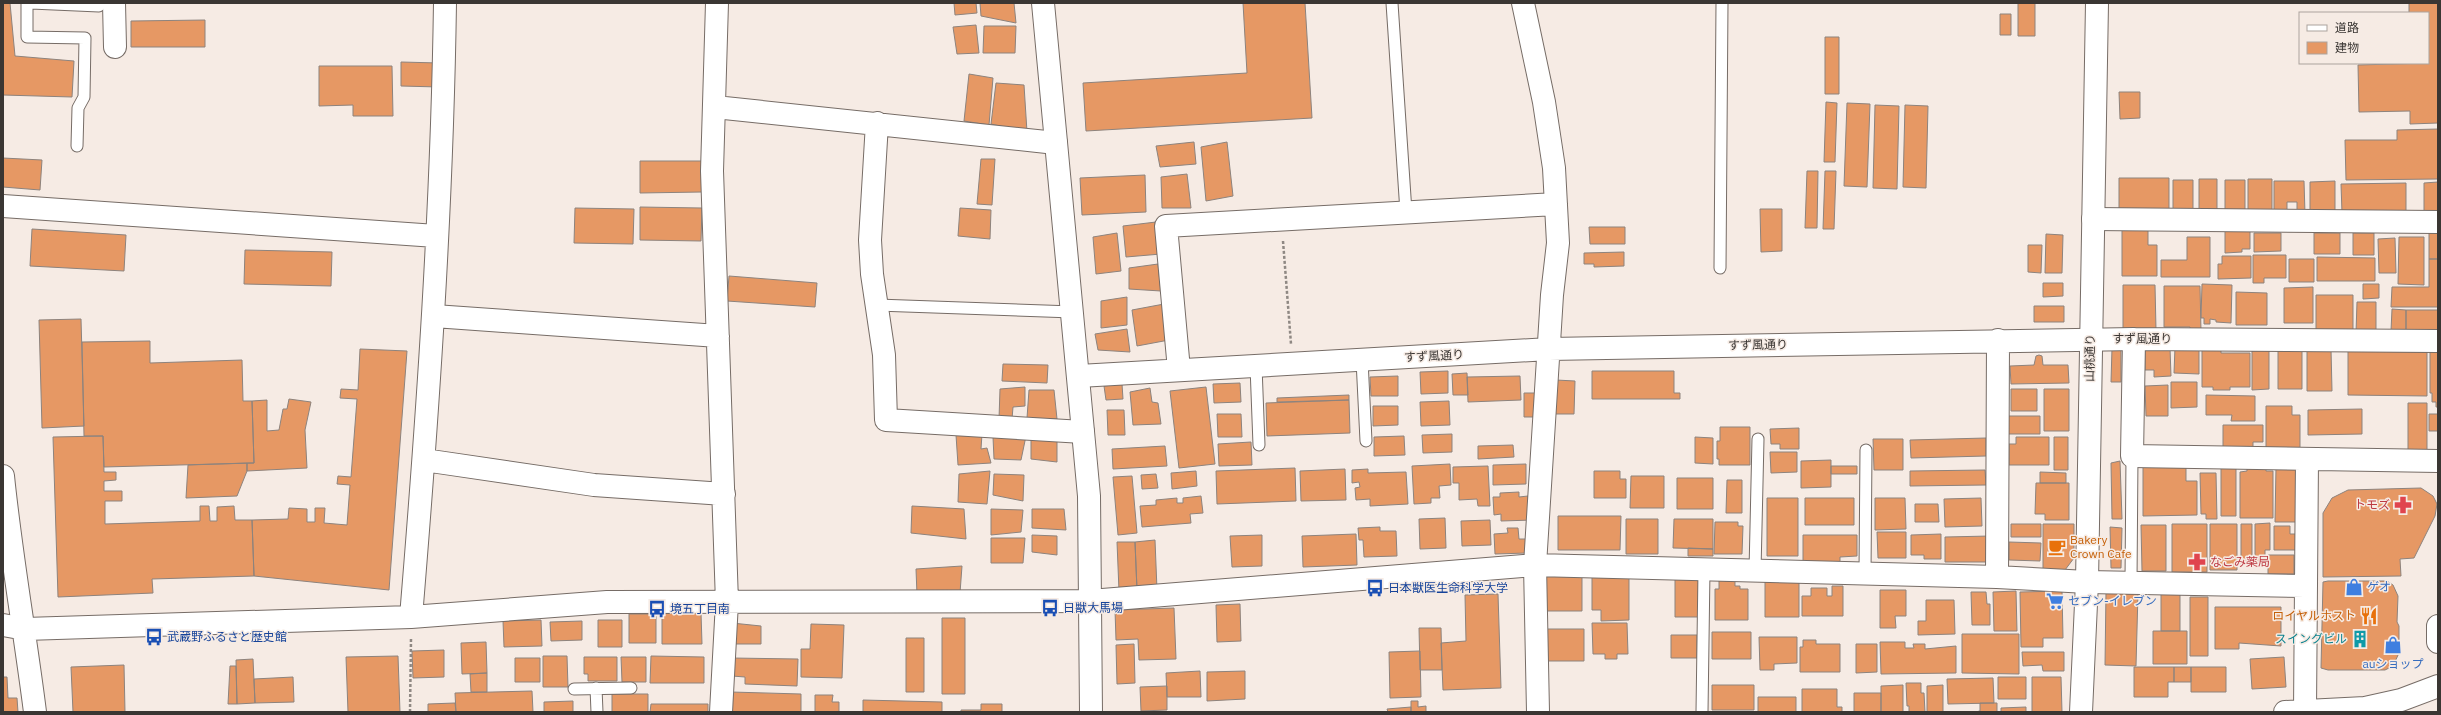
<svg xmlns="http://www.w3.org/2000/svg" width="2441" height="715" font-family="'IBM Plex Sans','Noto Sans JP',sans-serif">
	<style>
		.building { fill: #e69864; stroke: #8d837d }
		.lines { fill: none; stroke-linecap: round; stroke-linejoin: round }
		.service-casing { stroke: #766c66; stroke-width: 13 }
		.minor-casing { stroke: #766c66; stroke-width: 24 }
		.tertiary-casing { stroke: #766c66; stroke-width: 24 }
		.secondary-casing { stroke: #766c66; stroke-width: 24 }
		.path { stroke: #8f8883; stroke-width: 2.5; stroke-dasharray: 3 2; stroke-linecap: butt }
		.service { stroke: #fff; stroke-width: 11 }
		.minor { stroke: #fff; stroke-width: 22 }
		.tertiary { stroke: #fff; stroke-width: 22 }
		.secondary { stroke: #fff; stroke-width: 22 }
		.labels { text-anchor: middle; stroke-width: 3; stroke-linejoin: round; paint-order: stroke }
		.street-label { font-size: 12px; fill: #3a3633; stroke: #f6ebe4 }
		.health-label { font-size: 12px; fill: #be3a42; stroke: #f6ebe4; text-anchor: end }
		.food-label { font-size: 12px; fill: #c56008; stroke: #f6ebe4; text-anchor: start }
		.shop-label { font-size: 12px; fill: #366cbe; stroke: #f6ebe4; text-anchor: start }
		.transit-label { font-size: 12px; fill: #164399; stroke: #f6ebe4; text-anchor: start }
		.culture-label { font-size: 12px; fill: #0d838f; stroke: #f6ebe4; text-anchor: end }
	</style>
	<rect width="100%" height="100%" fill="#f6ebe4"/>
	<path class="building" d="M3,3h7l5,53 59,5 -2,36 -69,-2z
		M954,3h22l1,10 -22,2z
		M980,3h34l2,20 -35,-7z
		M1243,3h62l7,115 -226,13 -3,-48 164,-10z
		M2018,3h17v33h-17z
		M2409,3h29v120l-28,1v-13l-51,1 -1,-47 70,-2v-50h-19z
		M2000,14h11v21h-11z
		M205,20v27h-74v-26z
		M976,25l3,28 -22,1 -4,-27z
		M984,26h32l-1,27h-32z
		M1825,37h14v57h-14z
		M401,62l38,1v24l-38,-1z
		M319,66h73l1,50h-40v-11l-34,1z
		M969,74l24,4 -4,47 -25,-4z
		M996,83l28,2 3,47 -36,-8z
		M2119,92h21v26l-20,1z
		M1826,102l11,1 -2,59h-11z
		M1847,103l23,1 -3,83 -23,-1z
		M1875,105l24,1 -2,83 -24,-1z
		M1905,105l23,1 -2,82 -23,-1z
		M2438,129v50l-92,1 -1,-40h52v-10z
		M1194,142l2,22 -36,3 -4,-21z
		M1227,142l6,54 -27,5 -5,-54z
		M3,158l39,2 -2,30 -37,-3z
		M981,159h14l-3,46 -15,-1z
		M640,161h62v31l-62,1z
		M1807,171h11l-1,57h-12z
		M1825,171h11l-2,58h-11z
		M1187,174l4,34h-29l-1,-31z
		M1145,175l1,37 -64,3 -2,-37z
		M2119,178h50v34l-50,1z
		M2199,179h18v32h-18z
		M2248,179h24v32h-24z
		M2173,180h20v30h-20z
		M2225,180h20v31h-20z
		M2274,181h30l1,33 -8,1v-13h-10v9h-13z
		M2335,181v33l-25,1v-33z
		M2438,182v36h-14v-35z
		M2406,183v29l-64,1 -1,-29z
		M640,207l62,1 -1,33 -61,-1z
		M575,208l59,1 -1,35 -59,-1z
		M960,208l31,2 -1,29 -32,-3z
		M1760,209h22v42l-21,1z
		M1156,222l5,32 -35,3 -3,-31z
		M1589,227h36v17h-35z
		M2122,227h26v18h9v31h-35z
		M2225,227l25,3v19h-8v3l-17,1z
		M32,229l94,6 -2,36 -94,-5z
		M2429,232h9v27h-9z
		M1117,233l4,38 -25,3 -3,-37z
		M2254,233h27v18l-27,1z
		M2314,233h26v21h-26z
		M2353,233h21v22h-21z
		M2046,234l17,1 -1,38h-17z
		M2187,237h23v40h-49v-17h26z
		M2399,237h25v48l-26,-1z
		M2395,238l1,35h-17l-1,-34z
		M2028,245h14l-1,28 -13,-1z
		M245,250l87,2 -1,34 -87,-2z
		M1624,252v14l-30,1v-3h-10v-11z
		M2253,255h33v23h-22v5h-11z
		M2222,256h29v22l-33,1v-15h4z
		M2317,257l58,1v23h-58z
		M2289,259h25v23h-25z
		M2429,259h9v48h-47l1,-20h37z
		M1158,264l3,27 -32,-2v-21z
		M729,276l88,7 -2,24 -88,-6z
		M2043,283h20v13l-20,1z
		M2202,284l30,1 -1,38 -15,-1v-2l-6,-1v5h-6v-6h-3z
		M2363,284h16v14l-16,1z
		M2123,285h32l1,45h-33z
		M2164,286h36l1,45 -11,1v-5h-26z
		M2313,287v36h-29v-35z
		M2236,292l31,1v32h-31z
		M2316,295h37v35h-37z
		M1127,297v28l-26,3v-27z
		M2357,302h19v31h-20z
		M1164,304l5,36 -32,6 -5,-36z
		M2034,306h30v16h-30z
		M2392,309l14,1v22l-15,-1z
		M2406,310h32v22h-32z
		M81,319l3,107 -42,2 -3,-108z
		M1127,329l3,23 -32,-2 -3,-16z
		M150,341v22l92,-3 1,41h9l2,62 -150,4 -1,-31h-19l-2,-94z
		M2121,347v35h-10l1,-34z
		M2175,347h24v27l-25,-1z
		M2170,348l1,28 -17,1v-7h-9v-21z
		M2202,348h19v5h29v34h-20v3h-17v-3h-11z
		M2430,348h8v59h-2v-5h-4v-9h-2z
		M360,349l47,2 -18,239 -135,-14 -2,-56 36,-1 1,-11 18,1v13h8v-14h10l-1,15 23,2 3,-40 -13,-1 1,-8 13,1 6,-78 -17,-1 1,-9 17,1z
		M2278,349h24v40h-24z
		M2331,349l1,42h-25v-41z
		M2269,350v39l-17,1v-39z
		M2348,351l79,1v44l-79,-1z
		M2039,355l3,1 1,9h25l1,18 -58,1 -1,-18 24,-1 2,-9z
		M1003,364l45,1 -1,18 -45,-2z
		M1448,371v22l-27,1 -1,-22z
		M1592,371h82v22h6v6h-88z
		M1467,373l1,22h-15l-1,-21z
		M1398,376v20h-27l-1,-19z
		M1520,376l1,24 -53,2 -1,-25z
		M1556,380l19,1 -1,33h-19z
		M2171,382h26v25l-26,1z
		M1240,383l1,19 -27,1 -1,-19z
		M1122,384l1,15 -17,1 -2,-14z
		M2168,385v31h-22l-1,-30z
		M1025,387v19l-12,1 -1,12h-13l1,-30z
		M1206,387l9,77 -36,4 -9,-77z
		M1150,388l2,14 6,1 3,21 -28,1 -3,-33z
		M2011,389h26v22h-26z
		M2044,389h25v42h-25z
		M1029,390h25l3,29 -30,-1z
		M1524,393h15v24h-15z
		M1349,395v5l-72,2v-4z
		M2206,395l49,1v25h-24l1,-6h-26z
		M289,399l22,3 -6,28 2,38 -60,3v-8h7l-2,-62 15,-1v31l12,-1 4,-21h4z
		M1349,400l1,33 -83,3 -1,-33z
		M1449,401l1,24 -29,1 -1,-24z
		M2408,403h19v50h-19z
		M1373,406h25v19l-25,1z
		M2266,406h26v9h8v34h-34z
		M2362,409v25l-54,1v-25z
		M1107,410h17l1,25h-17z
		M1217,414h24l1,23h-24z
		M2429,414h9v17h-9z
		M2007,416h33v18h-33z
		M2223,425h40v17h-10v7h-30z
		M1720,427h30v38h-31v-6h-2v-18h3z
		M1799,428v21h-19v-5h-9l-1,-15z
		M982,434l-1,15 6,-1 4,15 -33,2 -2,-30z
		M1452,434v18l-29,1 -1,-18z
		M103,436l1,36h12v8l-12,1v10h18v10h-17v23l95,-3v-15h9l1,15h7v-14l17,-1 1,14h17l2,56 -102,3 1,14 -95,4 -5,-160z
		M1026,436l-5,24 -27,-1 -1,-22z
		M1404,436l1,19 -31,1v-19z
		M1031,437h26v25l-26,-3z
		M1695,437l18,1v26l-18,-1z
		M2016,437h33v28h-40v-21h7z
		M2054,437h14v33h-14z
		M1986,438v18l-75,2 -1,-18z
		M1873,439h30v31h-29z
		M1251,442l1,23 -33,1 -1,-22z
		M1513,445l1,12 -36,2v-13z
		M1165,446l2,20 -54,3 -1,-20z
		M1770,452h27v20l-26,1z
		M1831,460v27l-30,1v-27z
		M2120,461l2,58h-10l-1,-56z
		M247,463v8l-10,25 -51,2 2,-33z
		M1450,464l1,21 -12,1 1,12h-9v5l-17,1 -2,-38z
		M1526,464v20l-33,1v-20z
		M1488,466l2,40h-12l-1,-7 -18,1v-17h-6v-16z
		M1831,466h26v8h-26z
		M2186,466v15h11v34l-54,1v-49z
		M2276,467l21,1 -1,54h-21z
		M1295,468l1,33 -79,3 -1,-33z
		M2221,468h15v48h-15z
		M2247,468h19v3h7v47h-33v-46l7,-1z
		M1345,469l1,31 -45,1 -1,-30z
		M1368,469v4l38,-1 2,32 -38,2v-7l-14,1 -1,-12 5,-1 -1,-5 -7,1v-13z
		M1985,470l1,15 -76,1v-15z
		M990,471l-3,33 -29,-2 1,-28z
		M1196,471l1,15 -25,3 -1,-16z
		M1594,471h26v8h6v19h-32z
		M2040,472l26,1v10h-26z
		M2200,473h16l1,46h-11v-5h-5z
		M994,474l30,1 -1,26 -30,-6z
		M1156,474l2,14 -16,1 -1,-14z
		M1132,476l5,57 -19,2 -5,-58z
		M1631,476h33v32h-34z
		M1677,478h36v31h-36z
		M1727,480h15v33h-16z
		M2036,483h33v37h-24v-6h-10z
		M2421,488l12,8 4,8 -2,12 -21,42 -14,1 1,17 -78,1v-64l9,-15 16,-8z
		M1519,492v5l9,-1 1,17 4,7 -32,1v-7l-7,1 -1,-18h7v-4z
		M1201,496l2,17 -13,1 1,9 -49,4 -2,-21 16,-1v-5l21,-2v5h6v-5z
		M1767,498h31v58h-31z
		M1805,498h49v27h-49z
		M1875,498h30l1,31 -31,1z
		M1981,498l1,28 -37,1 -1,-28z
		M1915,504h23l1,18h-24z
		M912,506l52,3 2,30 -55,-6z
		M991,509l32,1 -2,22 -30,3z
		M1032,509h32l2,21 -34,-2z
		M1558,516h63l-1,34h-62z
		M1445,518l1,30 -26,1 -1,-30z
		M1626,519h32v35h-32z
		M1674,519h39v30l-40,-1z
		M1490,520l1,25 -29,1 -1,-25z
		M1715,522h23v4h5l-1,28h-28z
		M2270,523v27h-5v15h-10v-41z
		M2011,524h30v13h-30z
		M2043,524h31v34l-9,12 -22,-1z
		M2172,524h35v48h-35z
		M2210,524h27v46h-27z
		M2241,524h11v40h-11z
		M2141,525h25v46h-24z
		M2274,526h16v8h6v16h-22z
		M1380,527v4h16l1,25 -33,1 -1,-17h-4l-1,-12z
		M2110,527l12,1 -1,40h-10z
		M1507,528h11l1,11h8l1,14 -33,1 -1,-20 14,-1z
		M1877,532h29v26h-28z
		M1356,534l1,31 -54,2 -1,-31z
		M1941,534v25h-17v-4h-13v-20z
		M1032,535l25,1v19l-25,-3z
		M1262,535v31l-30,1 -2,-31z
		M1803,535h54v21l-17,1v6h-37z
		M1990,536v26h-45v-25z
		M991,538h34l-2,25h-32z
		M1155,540l2,50h-20l-2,-48z
		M1117,542h18l2,48 -18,1z
		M2009,542l32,1 -1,18 -31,-1z
		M1688,548l25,1v7h-25z
		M2268,555h26v19h-26z
		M962,566l-2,27 -43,2 -1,-26z
		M1582,575v36h-36l-1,-35z
		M1592,577h37v43l-28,1v-11h-9z
		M1719,578h6v3h10v5h5v3h8v31h-33v-31h4z
		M1675,579h24v38h-24z
		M1765,581h34v36h-34z
		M2328,581h59l6,4 5,11 -1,26 2,4v27l-6,13 -8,4h-57l-7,-2 2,-86z
		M1832,586h11v30h-41v-20h9v-8h16v8h5z
		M1880,590h26v26h-11l1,12h-16z
		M2016,591l1,40h-23l-1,-39z
		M2062,591l1,47h-20v9h-22l-1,-55z
		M2161,591h19v40h-19z
		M1971,592h15l1,12h3v21h-18z
		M2106,592l32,1 -2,73 -31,-1z
		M1498,594l3,94 -58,2 -2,-47 25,-2 -1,-46z
		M2190,597h18v59h-18z
		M1926,600h28l1,34 -37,1v-14h8z
		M1240,604l1,37 -24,1 -1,-37z
		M2215,607h66v39l-42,-3v6h-24z
		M1174,608l2,51 -37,1 -1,-21 -22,1 -1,-30z
		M662,613h39l1,31h-40z
		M629,614h27v29h-27z
		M942,618h23v76h-23z
		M541,620l1,26 -38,1 -1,-26z
		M598,620h24v27h-24z
		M582,621v19l-31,1 -1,-19z
		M732,623l29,3v18h-29z
		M1592,623h35l1,31h-11v5h-12v-5h-12z
		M811,624l33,1 -2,53 -41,-1v-28h9z
		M1419,628h22l1,42h-22z
		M1543,629h41v32h-41z
		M2153,631h34v33h-34z
		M1712,632h39v27h-39z
		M1962,634h57v40l-57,-1z
		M1671,635h26v23h-26z
		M1759,637h38v26l-23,1v6h-14z
		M906,638h18v54h-18z
		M1803,640h13v4h24v28h-40v-25h3z
		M486,642l1,31 -25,1 -1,-31z
		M1880,642h25v6h9l-1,-4h12v5l31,-3v27l-75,1z
		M1134,644l1,39 -18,1 -1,-39z
		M1856,644h21v28l-21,1z
		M444,650v27l-31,1 -1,-27z
		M1420,651l1,46 -31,1 -1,-46z
		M2022,652h42v19h-21l-1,-6 -19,1z
		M398,656l2,56h-52l-2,-55z
		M543,656h24l1,31h-25z
		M651,656l53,1v26h-54z
		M584,657h33v24h-29v-7h-4z
		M621,657h25v25h-24z
		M2284,657l2,30 -34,2 -2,-30z
		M515,658h25v24h-25z
		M732,658l66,1 -1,27 -52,-2v-7l-13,-1z
		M253,659l2,44 -18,1 -1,-44z
		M124,665l1,47h-52l-2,-45z
		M230,666h6l1,38h-9z
		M2134,667h40v15h-6v15h-34z
		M2174,667h17v15h-17z
		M2191,667h35v25h-35z
		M1200,671l1,26h-34l-1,-24z
		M1245,671v28l-38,2v-29z
		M487,673v19h-16l-1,-18z
		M3,677h4l1,21h9l1,14h-15z
		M293,677l1,25 -39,1 -1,-24z
		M1998,677h28v22h-28z
		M2032,677h29l1,35h-30z
		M1993,678l1,25 -46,1 -1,-25z
		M1906,683h15v10h3l1,19h-16v-6h-2z
		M1712,685h42v25h-42z
		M1903,685v27h-22v-26z
		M1943,685v27h-16v-26z
		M1167,686v24l-26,1 -1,-24z
		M1802,689h35v18h5v5h-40z
		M532,691l1,21h-77l-1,-19z
		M731,692l70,2v18h-70z
		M1854,693h27v19h-27z
		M612,694h36v18h-36z
		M815,695h18l-1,7h7v10h-24z
		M1758,697h38v15h-38z
		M863,700l79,2v10h-79z
		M573,701v11h-29v-10z
		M1411,701h7v6l8,-1v6h-15z
		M455,703l1,9h-28v-8z
		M1980,703h17v9h-22l5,-1z
		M651,704h57v8h-58z
		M981,704h21v8h-41v-2h20z
		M1411,707v5h-23l-1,-3z
		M2026,707v5h-25v-4z"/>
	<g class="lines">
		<g class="service-casing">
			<path id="service" d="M27,3v34l58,1 -1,59 -6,11 -1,38
				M31,3l68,3
				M1392,3l14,209
				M1720,268l2,-265
				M877,305l196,7
				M1362,360l4,81
				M1256,366l3,79
				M1755,571l3,-132
				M1865,573l1,-123
				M2131,582l1,-126
				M596,688l1,24
				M574,689l57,-1
				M1702,712l2,-142"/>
		</g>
		<g class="minor-casing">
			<path id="minor" d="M114,3l1,44
				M717,3l-5,168 15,431 -6,110
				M1523,3l21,99 10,66 4,75 -6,52 -17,270 3,147
				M715,107l341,36
				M877,123l-7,117 2,34 12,81 2,65 197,12
				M3,206l433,30
				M2093,219l345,3
				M434,316l284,20
				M2134,339l-2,117 306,5
				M1179,370l-13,-144 390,-22
				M1079,376l470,-27 585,-10 304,2
				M424,460l170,25 130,9
				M3,476c8,79 22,157 32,236
				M1997,577l1,-237
				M411,617c17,-205 31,-409 34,-614
				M3,625l22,4 386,-12 196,-15 483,-1 445,-36 462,12 90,5 218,4
				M2305,711l2,-252
				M2285,712l80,-4 36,-8 37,-14"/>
		</g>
		<g class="tertiary-casing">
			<path id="tertiary" d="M2438,626v16
				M2081,712l6,-130 10,-579"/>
		</g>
		<g class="secondary-casing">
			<path id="secondary" d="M1043,3l46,493 2,216"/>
		</g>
		<path class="path" d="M1283,241l8,103
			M410,712l1,-73"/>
		<use href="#service" class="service"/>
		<use href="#minor" class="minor"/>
		<use href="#tertiary" class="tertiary"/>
		<use href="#secondary" class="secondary"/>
	</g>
	<defs>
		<g id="pharmacy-bare" transform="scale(1.38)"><path d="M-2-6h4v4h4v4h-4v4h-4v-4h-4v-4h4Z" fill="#e0444e" stroke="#f6ebe4" stroke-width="2.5" paint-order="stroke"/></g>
		<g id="cafe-bare" transform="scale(1.38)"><path d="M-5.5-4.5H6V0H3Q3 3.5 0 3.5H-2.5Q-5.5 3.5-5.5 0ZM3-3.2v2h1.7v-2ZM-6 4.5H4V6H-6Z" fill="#e8710a" stroke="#f6ebe4" stroke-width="2.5" paint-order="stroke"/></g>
		<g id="shop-bare" transform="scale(1.38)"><path d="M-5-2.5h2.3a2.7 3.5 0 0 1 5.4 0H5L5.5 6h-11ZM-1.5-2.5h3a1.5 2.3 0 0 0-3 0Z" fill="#3f7fe0" stroke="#f6ebe4" stroke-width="2.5" paint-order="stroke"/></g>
		<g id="bus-bare" transform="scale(1.38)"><path d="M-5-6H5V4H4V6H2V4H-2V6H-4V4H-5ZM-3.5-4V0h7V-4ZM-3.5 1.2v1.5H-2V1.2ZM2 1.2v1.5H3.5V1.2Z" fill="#1a4fb4" stroke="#f6ebe4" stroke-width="2.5" paint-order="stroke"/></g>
		<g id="supermarket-bare" transform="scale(1.38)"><path d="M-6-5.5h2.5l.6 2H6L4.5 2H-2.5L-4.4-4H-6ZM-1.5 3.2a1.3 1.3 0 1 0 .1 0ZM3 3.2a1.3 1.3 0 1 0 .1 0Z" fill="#3f7fe0" stroke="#f6ebe4" stroke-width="2.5" paint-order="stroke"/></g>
		<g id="restaurant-bare" transform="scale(1.38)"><path d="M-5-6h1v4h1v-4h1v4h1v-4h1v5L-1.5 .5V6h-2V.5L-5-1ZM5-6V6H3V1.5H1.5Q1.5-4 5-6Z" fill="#e8710a" stroke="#f6ebe4" stroke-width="2.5" paint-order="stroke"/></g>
		<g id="building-bare" transform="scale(1.38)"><path d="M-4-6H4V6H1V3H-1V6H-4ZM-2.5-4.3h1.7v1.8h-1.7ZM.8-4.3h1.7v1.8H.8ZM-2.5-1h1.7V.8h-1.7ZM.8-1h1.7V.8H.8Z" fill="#0f9aa8" stroke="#f6ebe4" stroke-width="2.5" paint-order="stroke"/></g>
	</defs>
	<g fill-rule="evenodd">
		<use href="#pharmacy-bare" x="2403" y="505"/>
		<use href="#cafe-bare" x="2057" y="547"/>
		<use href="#pharmacy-bare" x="2197" y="562"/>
		<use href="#shop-bare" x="2354" y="587"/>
		<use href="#bus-bare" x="1375" y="588"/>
		<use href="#supermarket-bare" x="2055" y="601"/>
		<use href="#bus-bare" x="1050" y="608"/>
		<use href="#bus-bare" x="657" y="609"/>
		<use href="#restaurant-bare" x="2369" y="616"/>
		<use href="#bus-bare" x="154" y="637"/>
		<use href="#building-bare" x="2360" y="639"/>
		<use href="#shop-bare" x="2393" y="645"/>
	</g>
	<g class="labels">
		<g class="street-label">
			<text x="2142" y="343">すず風通り</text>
			<text transform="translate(1758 345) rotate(-1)" y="4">すず風通り</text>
			<text transform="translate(1434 356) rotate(-3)" y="4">すず風通り</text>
			<text transform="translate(2090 358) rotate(-89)" y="4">山桃通り</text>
		</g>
		<g class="health-label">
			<text x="2390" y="509">トモズ</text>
			<text x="2210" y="566" text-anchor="start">なごみ薬局</text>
		</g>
		<g class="food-label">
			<text x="2070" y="544">Bakery<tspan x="2070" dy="14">Crown Cafe</tspan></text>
			<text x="2356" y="620" text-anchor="end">ロイヤルホスト</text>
		</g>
		<g class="shop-label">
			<text x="2367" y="591">ゲオ</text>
			<text x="2068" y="605">セブン-イレブン</text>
			<text x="2393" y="668" text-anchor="middle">auショップ</text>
		</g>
		<g class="transit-label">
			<text x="1388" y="592">日本獣医生命科学大学</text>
			<text x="1063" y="612">日獣大馬場</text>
			<text x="670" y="613">境五丁目南</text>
			<text x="167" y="641">武蔵野ふるさと歴史館</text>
		</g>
		<g class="culture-label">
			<text x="2347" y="643">スイングビル</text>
		</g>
	</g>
	<rect width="2441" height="715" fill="none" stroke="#3a3633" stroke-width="8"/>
	<rect x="2299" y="12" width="130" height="52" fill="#f6ebe4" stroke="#aba39d"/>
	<rect x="2307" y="25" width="20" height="6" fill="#ffffff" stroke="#aba39d"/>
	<text x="2335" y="32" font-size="12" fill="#3a3633">道路</text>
	<rect x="2307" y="42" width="20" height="12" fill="#e69864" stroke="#aba39d"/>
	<text x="2335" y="52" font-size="12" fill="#3a3633">建物</text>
</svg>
